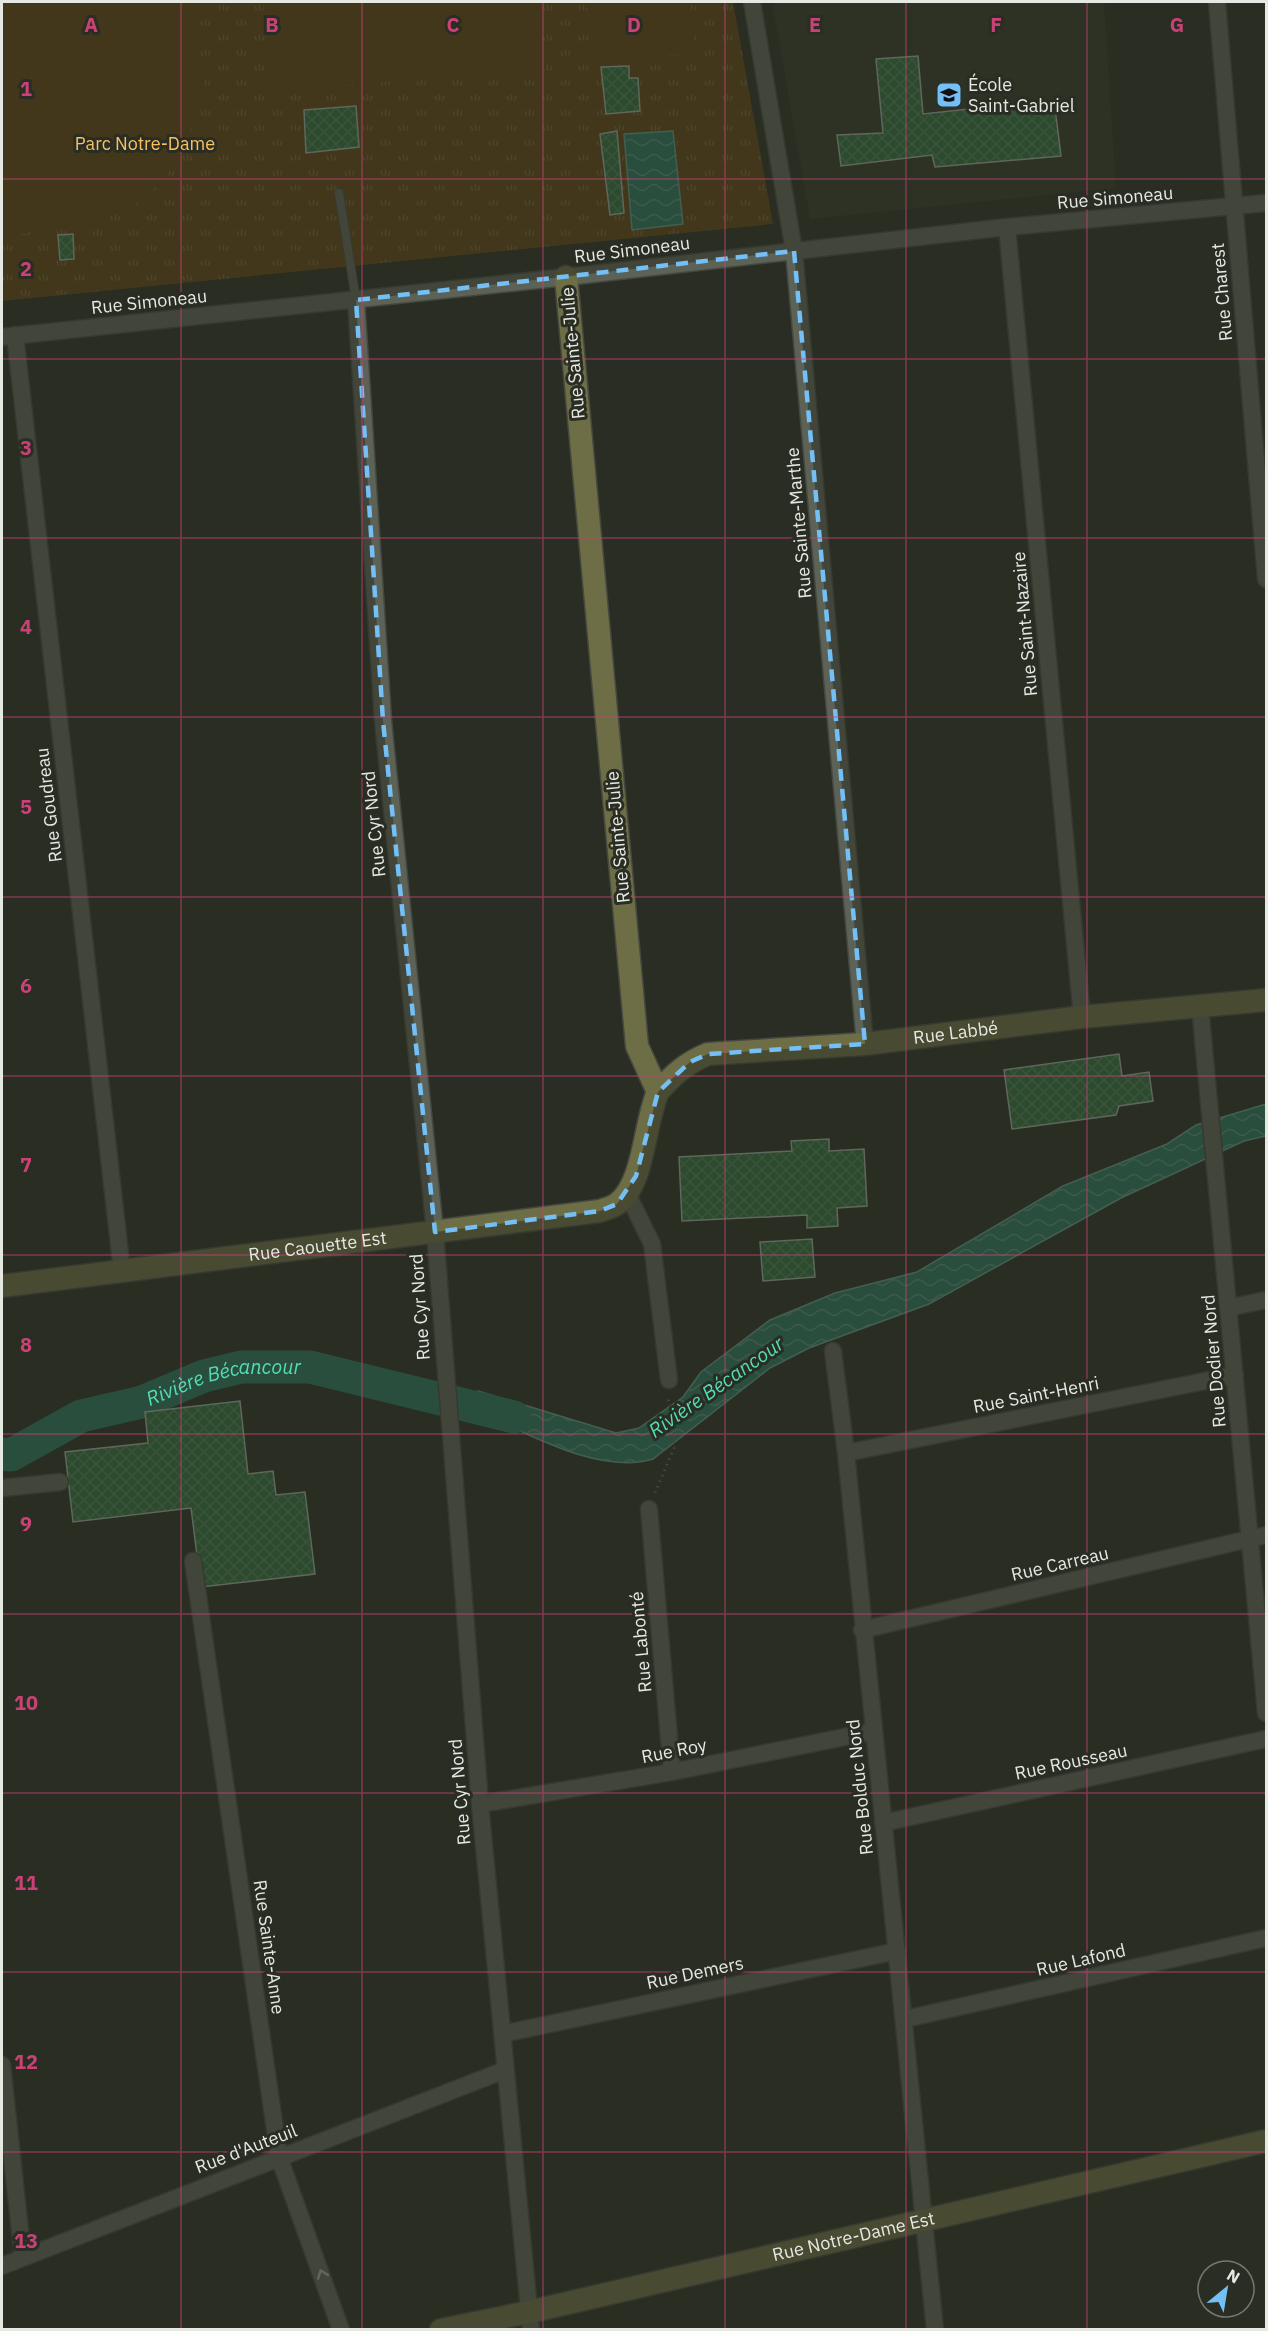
<svg xmlns="http://www.w3.org/2000/svg" width="1268" height="2331" font-family="'IBM Plex Sans',sans-serif">
	<style>
		.built { fill: #323828 }
		.grass { fill: url(#grass-tufts) }
		.pitch { fill: #5f4413 }
		.water { fill: url(#water-waves); stroke: #639888; stroke-width: 1.5 }
		.lines { fill: none; stroke-linecap: round; stroke-linejoin: round }
		.river { stroke: #2b7661; stroke-width: 33 }
		.building { fill: url(#building-cross-hatch); stroke: #a0aba1; stroke-width: 1.5 }
		.lane-casing { stroke: #45483f; stroke-width: 10 }
		.street-casing { stroke: #45483f; stroke-width: 19 }
		.secondary-casing { stroke: #45483f; stroke-width: 25 }
		.path { stroke: #62655d; stroke-width: 3; stroke-dasharray: 1.5 4.5; stroke-linecap: butt }
		.lane { stroke: #5d6257; stroke-width: 8 }
		.street { stroke: #5d6257; stroke-width: 16 }
		.secondary { stroke: #6e6e46; stroke-width: 22 }
		.oneway { stroke: #a8aca3 }
		.marked { fill: none; stroke: #74c0f6; stroke-width: 4.5; stroke-dasharray: 12 8; stroke-linejoin: round }
		.grid { fill: none; stroke: #c94276; stroke-width: 1.5; stroke-opacity: 0.55 }
		.labels { text-anchor: middle; stroke-width: 6; stroke-linejoin: round; paint-order: stroke }
		.poi-label { font-size: 18px; fill: #e6e8e2; stroke: #292d23; text-anchor: start }
		.park-label { font-size: 18px; fill: #fac15f; stroke: #292d23 }
		.street-label { font-size: 18px; fill: #e6e8e2; stroke: #292d23 }
		.water-label { font-size: 20px; font-style: italic; fill: #53ddb6; stroke: #292d23 }
		.grid-label { font-size: 20px; text-anchor: middle; font-weight: bold; fill: #c94276; stroke: #292d23; stroke-width: 6; stroke-linejoin: round; paint-order: stroke }
	</style>
	<defs>
		<pattern id="grass-tufts" width="24" height="20" patternUnits="userSpaceOnUse" patternTransform="scale(1.5)"><rect width="24" height="20" fill="#5f4413"/><path d="M3 7l-1-3M5 7V3M7 7l1-3M15 17l-1-3M17 17v-4M19 17l1-3" fill="none" stroke="#765f35"/></pattern>
		<pattern id="water-waves" width="16" height="10" patternUnits="userSpaceOnUse" patternTransform="scale(1.5)"><rect width="16" height="10" fill="#2b7661"/><path d="M0 5q4-4 8 0t8 0" fill="none" stroke="#54907f"/></pattern>
		<pattern id="building-cross-hatch" width="8" height="8" patternUnits="userSpaceOnUse" patternTransform="scale(1.5)"><rect width="8" height="8" fill="#2f6d3b"/><path d="M0 0l8 8M0 8l8-8" fill="none" stroke="#4d8257"/></pattern>
	</defs>
	<rect width="100%" height="100%" fill="#292d23"/>
	<path class="built" d="M772,2h332l12,186 -306,31z"/>
	<path class="grass" d="M2,2h731l40,222 -771,77z"/>
	<path class="pitch" d="M2,2h190l13,81 -11,39 -14,34 -18,25 -21,21 -30,13 -109,23z
		M263,2h274l8,67 -273,22z
		M587,2h103l5,51 -103,6z"/>
	<path class="water" d="M673,131l10,93 -51,6 -8,-96z
		M1266,1104v32l-22,5 -123,57 -192,106 -120,44 -39,20 -117,91c-56,17 -132,-29 -182,-51l7,-17 138,42 23,-5 44,-31 18,-25 69,-52 65,-27 82,-21 146,-86 104,-42 29,-19z"/>
	<g class="lines">
		<path class="river" id="s1" d="M2,1454l9,1 70,-39 61,-14 62,-26 37,-9h69l204,50"/>
	</g>
	<path class="building" d="M918,56l5,58 131,-14 7,56 -126,11 -3,-12 -91,11 -4,-31 46,-2 -7,-74z
		M629,66v12h9l2,33 -34,3 -5,-47z
		M356,106l3,41 -53,6 -2,-43z
		M617,131l7,82 -14,2 -10,-81z
		M73,234l1,25 -14,1 -2,-25z
		M1119,1054l3,22 27,-4 4,29 -34,5 -3,9 -104,14 -8,-59z
		M829,1139v12l35,-2 3,57 -30,2 1,18 -31,2v-13l-125,6 -3,-64 113,-6 -1,-10z
		M812,1239l3,38 -52,4 -3,-39z
		M240,1401l8,73 25,-3 3,24 29,-3 10,82 -114,13 -10,-79 -118,14 -8,-70 83,-9 -3,-31z"/>
	<g class="lines">
		<g class="lane-casing">
			<path id="lane" d="M339,193l17,107"/>
		</g>
		<g class="street-casing">
			<path id="street" d="M752,2l42,249 71,793
				M1217,2l49,577
				M1007,227l75,790
				M356,300l27,421 52,511 45,572 51,526
				M15,335l107,936
				M2,337l564,-60 441,-50 259,-24
				M1200,1006l66,707
				M627,1193l25,51 17,136
				M1228,1308l38,-8
				M833,1351l13,102 89,877
				M846,1453l389,-78
				M2,1488l58,-6
				M649,1509l23,263
				M193,1561l86,596 62,173
				M862,1630l404,-95
				M480,1804l192,-32 202,-41
				M883,1823l383,-84
				M905,2019l361,-81
				M502,2034l395,-83
				M2,2065l21,193
				M2,2266l503,-196"/>
		</g>
		<g class="secondary-casing">
			<g id="secondary">
				<path id="s2" d="M658,1092c15,-17 28,-29 50,-38l157,-10 217,-27 184,-17"/>
				<path id="s3" d="M2,1286l598,-75c5,-2 13,-4 17,-7 28,-21 27,-81 41,-112l-21,-46 -71,-769"/>
				<path id="s4" d="M441,2330l88,-18 737,-171"/>
			</g>
		</g>
		<path class="path" d="M655,1493l19,-45 -6,-52"/>
		<use href="#lane" class="lane"/>
		<use href="#street" class="street"/>
		<use href="#secondary" class="secondary"/>
	</g>
	<defs><path id="oneway-chevron" d="M-2-3.5L2.5 0L-2 3.5" fill="none" stroke-width="1.6" stroke-linecap="round" stroke-linejoin="round" transform="scale(1.5)"/></defs>
	<use class="oneway" href="#oneway-chevron" transform="translate(322 2274) rotate(-110)"/>
	<path d="M0 0H1268V2331H0ZM794,251l71,793 -157,10 -18,8 -32,30 -22,84 -19,28 -17,7 -165,21 -52,-511 -27,-421z" fill="#292d23" fill-opacity=".55" fill-rule="evenodd"/>
	<path class="marked" d="M794,251l71,793 -157,10 -18,8 -32,30 -22,84 -19,28 -17,7 -165,21 -52,-511 -27,-421z"/>
	<path class="grid" d="M181,2v2328M362,2v2328M543,2v2328M725,2v2328M906,2v2328M1087,2v2328M2,179h1264M2,359h1264M2,538h1264M2,717h1264M2,897h1264M2,1076h1264M2,1255h1264M2,1434h1264M2,1614h1264M2,1793h1264M2,1972h1264M2,2152h1264"/>
	<defs>
		<g id="school-square" transform="scale(1.35)"><rect x="-9" y="-9" width="18" height="18" rx="4" fill="#74c0f6" stroke="#292d23"/><path d="M0-5L7-2L0 1L-7-2ZM-4 1L0 2.5L4 1V4Q0 6-4 4Z" fill="#111"/></g>
	</defs>
	<g fill-rule="evenodd">
		<use href="#school-square" x="949" y="95"/>
	</g>
	<g class="labels">
		<g class="poi-label">
			<text x="968" y="91">École<tspan x="968" dy="21">Saint-Gabriel</tspan></text>
		</g>
		<g class="park-label">
			<text x="145" y="150">Parc Notre-Dame</text>
		</g>
		<g class="street-label">
			<text transform="translate(1115 198) rotate(-5)" y="6">Rue Simoneau</text>
			<text transform="translate(632 250) rotate(-7)" y="6">Rue Simoneau</text>
			<text transform="translate(1222 292) rotate(-95)" y="6">Rue Charest</text>
			<text transform="translate(149 302) rotate(-6)" y="6">Rue Simoneau</text>
			<text transform="translate(573 353) rotate(-95)" y="6">Rue Sainte-Julie</text>
			<text transform="translate(799 523) rotate(-95)" y="6">Rue Sainte-Marthe</text>
			<text transform="translate(1025 624) rotate(-95)" y="6">Rue Saint-Nazaire</text>
			<text transform="translate(49 805) rotate(-97)" y="6">Rue Goudreau</text>
			<text transform="translate(374 824) rotate(-96)" y="6">Rue Cyr Nord</text>
			<text transform="translate(618 837) rotate(-95)" y="6">Rue Sainte-Julie</text>
			<text dy="6" stroke="none"><textPath href="#s2" startOffset="312">Rue Labbé</textPath></text>
			<text dy="6" stroke="none"><textPath href="#s3" startOffset="318">Rue Caouette Est</textPath></text>
			<text transform="translate(420 1307) rotate(-94)" y="6">Rue Cyr Nord</text>
			<text transform="translate(1214 1361) rotate(-95)" y="6">Rue Dodier Nord</text>
			<text transform="translate(1036 1395) rotate(-11)" y="6">Rue Saint-Henri</text>
			<text transform="translate(1060 1564) rotate(-13)" y="6">Rue Carreau</text>
			<text transform="translate(641 1642) rotate(-95)" y="6">Rue Labonté</text>
			<text transform="translate(674 1751) rotate(-11)" y="6">Rue Roy</text>
			<text transform="translate(1071 1762) rotate(-12)" y="6">Rue Rousseau</text>
			<text transform="translate(860 1787) rotate(-96)" y="6">Rue Bolduc Nord</text>
			<text transform="translate(460 1792) rotate(-95)" y="6">Rue Cyr Nord</text>
			<text transform="translate(269 1947) rotate(82)" y="6">Rue Sainte-Anne</text>
			<text transform="translate(1081 1960) rotate(-13)" y="6">Rue Lafond</text>
			<text transform="translate(695 1973) rotate(-12)" y="6">Rue Demers</text>
			<text transform="translate(246 2149) rotate(-21)" y="6">Rue d'Auteuil</text>
			<text dy="6" stroke="none"><textPath href="#s4" startOffset="423">Rue Notre-Dame Est</textPath></text>
		</g>
		<g class="water-label">
			<text dy="7" stroke="none"><textPath href="#s1" startOffset="237">Rivière Bécancour</textPath></text>
			<text transform="translate(716 1387) rotate(-35)" y="7">Rivière Bécancour</text>
		</g>
	</g>
	<g class="grid-label">
		<text x="91" y="32">A</text>
		<text x="272" y="32">B</text>
		<text x="453" y="32">C</text>
		<text x="634" y="32">D</text>
		<text x="815" y="32">E</text>
		<text x="996" y="32">F</text>
		<text x="1177" y="32">G</text>
		<text x="26" y="96">1</text>
		<text x="26" y="276">2</text>
		<text x="26" y="455">3</text>
		<text x="26" y="634">4</text>
		<text x="26" y="814">5</text>
		<text x="26" y="993">6</text>
		<text x="26" y="1172">7</text>
		<text x="26" y="1352">8</text>
		<text x="26" y="1531">9</text>
		<text x="26" y="1710">10</text>
		<text x="26" y="1890">11</text>
		<text x="26" y="2069">12</text>
		<text x="26" y="2248">13</text>
	</g>
	<rect width="1268" height="2331" fill="none" stroke="#e6e8e2" stroke-width="6"/>
	<g transform="translate(1226 2289) rotate(30)"><circle r="28" fill="#292d23" stroke="#75786f" stroke-width="1.5"/>
	<path d="M0-4.5L10 22L0 15L-10 22Z" fill="#74c0f6"/>
	<text y="-9" font-size="16" font-weight="bold" text-anchor="middle" fill="#e6e8e2">N</text>
	</g>
</svg>
